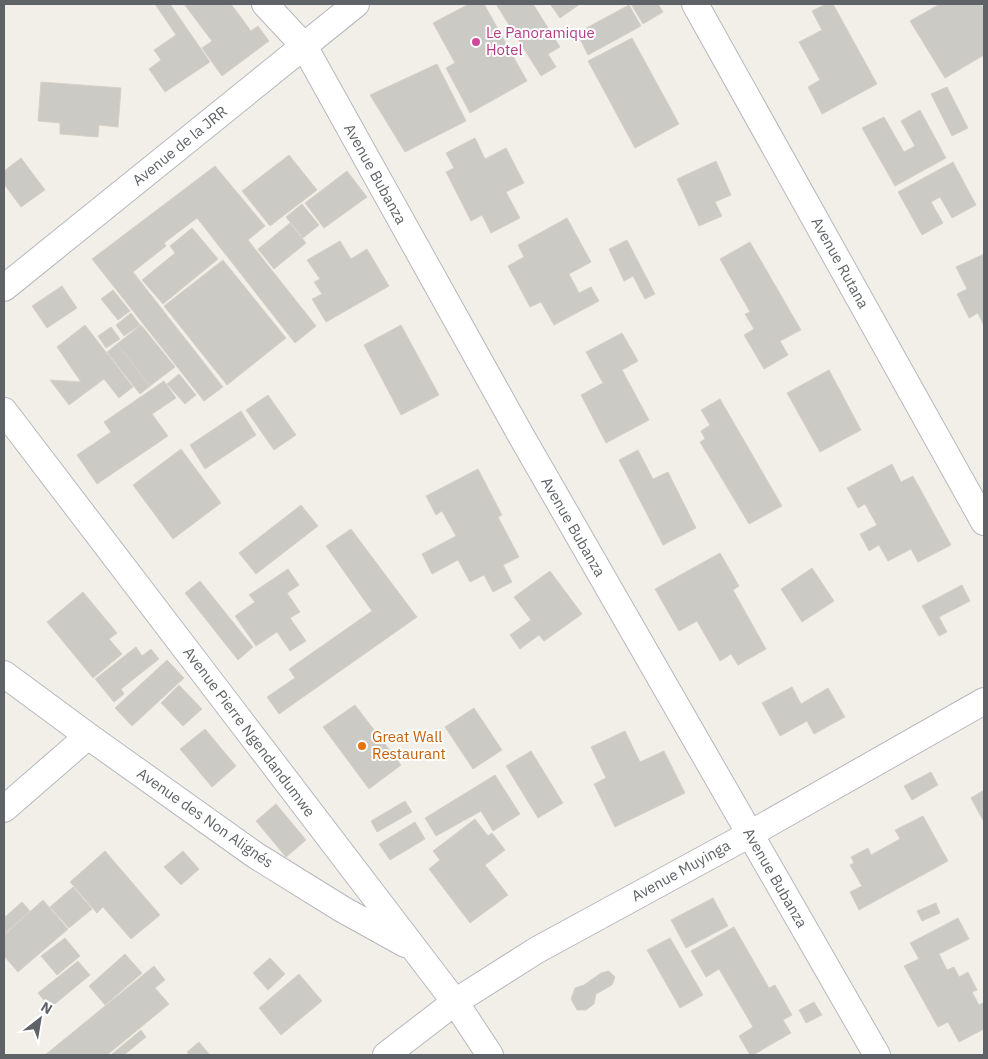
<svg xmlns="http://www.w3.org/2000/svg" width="988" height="1059" font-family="'IBM Plex Sans',sans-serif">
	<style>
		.building { fill: #cccac5; stroke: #d6d1c6 }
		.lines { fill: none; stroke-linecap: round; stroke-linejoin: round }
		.minor-casing { stroke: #b5b8bc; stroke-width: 28 }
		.minor { stroke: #fff; stroke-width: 26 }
		.hotel-dot { fill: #d1479c; stroke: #fff; stroke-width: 2 }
		.food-dot { fill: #e8710a; stroke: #fff; stroke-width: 2 }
		.labels { text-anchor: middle; stroke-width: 4; stroke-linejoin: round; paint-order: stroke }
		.hotel-label { font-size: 15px; fill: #b23c85; stroke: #fff; text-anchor: start }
		.street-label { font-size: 15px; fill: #5f6368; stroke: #fff }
		.food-label { font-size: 15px; fill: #c56008; stroke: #fff; text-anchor: start }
	</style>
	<rect width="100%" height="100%" fill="#f1efe8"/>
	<path class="building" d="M155,4h15l40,58 -45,30 -16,-23 12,-9 -7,-10 22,-15z
		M184,4h47l20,27 7,-5 11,15 -47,35 -20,-28 10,-7z
		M469,4h15l43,77 -57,32 -24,-45 9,-5 -22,-40z
		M496,4h37l27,43 -12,7 8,13 -15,9z
		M550,4h30l-20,14z
		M631,4h27l5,8 -20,12z
		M826,4h7l44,80 -55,30 -14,-27 12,-7 -21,-38 23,-12 -10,-19z
		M940,4h41l3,5v46l-39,23 -35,-57z
		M629,5l12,21 -53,29 -11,-22z
		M632,38l47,86 -44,24 -47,-87z
		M437,64l29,57 -61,31 -35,-57z
		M41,82l80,6 -3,39 -19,-2 -1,12 -38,-3v-11l-22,-2z
		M947,87l21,41 -16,8 -21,-42z
		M920,110l26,48 -51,28 -33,-58 22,-11 20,35 11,-6 -14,-25z
		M475,138l10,21 21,-11 18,35 -18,9 14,26 -29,15 -9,-18 -11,6 -25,-49 8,-4 -8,-15z
		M289,155l28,35 -47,36 -28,-35z
		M21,158l24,32 -24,17 -17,-23v-13z
		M716,161l15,34 -16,7 7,14 -23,10 -22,-47z
		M953,162l23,43 -24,13 -12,-21 -9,5 12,21 -21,12 -24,-43z
		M215,166l50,60 -17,14 68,86 -21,17 -98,-125 -33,25 2,3 -33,26 90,115 -19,14 -112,-142z
		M347,171l20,26 -43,31 -19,-25z
		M302,204l17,21 -16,13 -17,-21z
		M567,218l24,44 -22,12 10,19 12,-6 8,14 -45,24 -13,-23 -11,5 -22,-41 16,-9 -6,-12z
		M290,223l16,20 -32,26 -16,-20z
		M192,228l26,31 -55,45 -21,-24 33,-27 -5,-7z
		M627,240l28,54 -10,5 -12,-23 -9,5 -15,-32z
		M340,241l11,18 16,-10 22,37 -63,36 -14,-23 10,-5 -8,-12 6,-3 -13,-19z
		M750,242l51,88 -21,11 8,14 -24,14 -20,-34 10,-6 -9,-15 5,-2 -30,-53z
		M984,254v72l-6,-13 -9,5 -12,-24 10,-5 -11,-22z
		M223,260l63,78 -59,47 -63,-79z
		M62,286l15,22 -30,20 -15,-22z
		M113,290l17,21 -12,9 -17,-21z
		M131,313l9,12 -16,11 -8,-11z
		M85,325l48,62 -14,11 -15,-19 -35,26 -19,-25 31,2 -24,-35z
		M141,325l34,42 -25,19 -33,-42z
		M401,325l38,70 -38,20 -37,-70z
		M111,327l9,12 -14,9 -8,-12z
		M622,333l16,28 -16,9 27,50 -43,23 -25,-48 22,-12 -17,-31z
		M117,344l33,42 -10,8 -33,-42z
		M829,370l32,60 -41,22 -33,-59z
		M179,374l17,21 -11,9 -18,-20z
		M164,381l12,17 -24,16 16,22 -71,48 -20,-29 34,-23 -7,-10z
		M268,395l28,40 -22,15 -28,-40z
		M720,399l62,107 -33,18 -49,-82 5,-3 -4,-8 9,-6 -9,-15z
		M241,411l15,24 -51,34 -15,-24z
		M181,449l40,54 -48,36 -40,-54z
		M638,450l15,29 15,-7 28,56 -33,17 -44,-85z
		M892,464l9,18 12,-6 38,69 -33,17 -7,-13 -23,12 -9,-16 -10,6 -9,-17 17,-9 -12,-21 -7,4 -11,-20z
		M478,469l24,46 -4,2 21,40 -16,8 9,17 -19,10 -9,-17 -14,7 -12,-22 -26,14 -10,-20 34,-18 -14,-25 -6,4 -10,-19z
		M301,505l17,21 -62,48 -17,-21z
		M351,529l66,88 -138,97 -12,-17 28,-19 -6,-9 83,-58 -46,-65z
		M720,553l19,33 -6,4 33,59 -28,16 -7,-11 -11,7 -23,-40 -18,10 -24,-42z
		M812,568l22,33 -32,21 -21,-33z
		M288,569l11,16 -12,8 13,19 -10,6 16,23 -16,10 -13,-19 -21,14 -21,-30 20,-14 -6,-7z
		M550,571l32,43 -38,27 -5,-6 -19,14 -10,-14 21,-15 -17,-23z
		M200,581l53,66 -15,13 -53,-67z
		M962,585l8,16 -31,16 8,15 -8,4 -17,-30z
		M83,592l34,41 -8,6 13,15 -29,24 -46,-56z
		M136,647l6,9 9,-7 8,10 -38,30 3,5 -10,8 -19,-23z
		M167,660l17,18 -52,48 -17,-18z
		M179,685l23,24 -19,17 -22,-23z
		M792,687l9,17 27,-16 17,29 -31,17 -7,-13 -27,15 -18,-33z
		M355,705l46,60 -32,24 -46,-62z
		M474,708l28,42 -29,19 -28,-42z
		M205,729l31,37 -24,21 -32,-38z
		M625,731l15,31 24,-11 21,42 -70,34 -21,-43 12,-6 -15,-31z
		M531,751l32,52 -25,15 -32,-52z
		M931,772l7,13 -26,15 -8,-14z
		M495,775l25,39 -27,17 -12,-20 -45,25 -11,-18z
		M984,790v32l-13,-24z
		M405,801l7,11 -35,20 -6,-11z
		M276,804l30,36 -20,17 -30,-36z
		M923,816l25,45 -89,49 -9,-18 12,-6 -12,-21 4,-2 -3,-6 17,-9 3,7 29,-16 -5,-9z
		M475,819l13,17 4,-3 13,17 -20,15 23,30 -38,28 -41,-54 11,-9 -7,-9z
		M415,822l10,17 -35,21 -11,-16z
		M105,851l55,64 -29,24 -28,-32 -6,6 -27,-31z
		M183,851l16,18 -18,16 -17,-18z
		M73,887l19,22 -23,19 -19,-21z
		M713,898l15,28 -42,22 -15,-28z
		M43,900l25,29 -50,43 -14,-16v-21z
		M22,902l8,9 -26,23v-16z
		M936,903l4,10 -18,8 -5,-10z
		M958,918l11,21 -30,15 8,16 7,-3 5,10 9,-5 9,18 -5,2 7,13 5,-3v27l-25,13 -11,-20 -10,5 -34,-61 15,-7 -9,-16z
		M734,927l35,61 6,-3 17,30 -9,5 8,13 -38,22h-3l-11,-19 14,-9 -34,-58 -13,8 -15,-26z
		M65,938l15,18 -23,19 -16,-19z
		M670,938l33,57 -23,13 -33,-58z
		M125,954l17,19 -37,32 -16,-19z
		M270,958l15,16 -17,16 -15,-17z
		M78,961l12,14 -40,33 -12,-15z
		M154,966l11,14 -10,8 14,16 -62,51h-62z
		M609,971l6,6 -3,8 -16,9 -2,10 -8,6h-9l-6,-11 4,-11 9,-3 17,-12z
		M299,974l23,27 -41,34 -22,-27z
		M814,1002l8,13 -16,8 -7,-13z
		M141,1030l5,7 -22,18h-13z
		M199,1042l11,13h-21l-2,-3z"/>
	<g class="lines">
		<g class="minor-casing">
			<path id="minor" d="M265,4l39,42 215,386 358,623
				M695,4l289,518
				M4,288l352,-284
				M4,411l451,591 35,53
				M4,674l84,62 167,119 87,54 63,35
				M4,809l84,-73
				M386,1055l69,-53 82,-52 213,-116 234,-133"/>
		</g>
		<use href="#minor" class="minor"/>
	</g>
	<circle class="hotel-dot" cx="476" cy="42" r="5"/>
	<circle class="food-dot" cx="362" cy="746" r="5"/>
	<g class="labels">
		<g class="hotel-label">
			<text x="486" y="38">Le Panoramique<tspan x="486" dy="17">Hotel</tspan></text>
		</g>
		<g class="street-label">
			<text transform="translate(180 146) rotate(-39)" y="5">Avenue de la JRR</text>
			<text transform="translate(375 174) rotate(61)" y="5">Avenue Bubanza</text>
			<text transform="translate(840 263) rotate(61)" y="5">Avenue Rutana</text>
			<text transform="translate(573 527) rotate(60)" y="5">Avenue Bubanza</text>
			<text transform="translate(249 732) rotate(53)" y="5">Avenue Pierre Ngendandumwe</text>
			<text transform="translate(205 818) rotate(35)" y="5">Avenue des Non Alignés</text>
			<text transform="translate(681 871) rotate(-29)" y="5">Avenue Muyinga</text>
			<text transform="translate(775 878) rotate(60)" y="5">Avenue Bubanza</text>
		</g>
		<g class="food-label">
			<text x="372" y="742">Great Wall<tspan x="372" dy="17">Restaurant</tspan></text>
		</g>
	</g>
	<rect width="988" height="1059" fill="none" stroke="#5f6368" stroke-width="10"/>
	<g transform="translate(40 1019) rotate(31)" stroke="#ffffff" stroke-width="4" paint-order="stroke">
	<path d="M0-4L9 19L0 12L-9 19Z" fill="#5f6368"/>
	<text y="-8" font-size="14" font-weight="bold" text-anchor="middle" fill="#5f6368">N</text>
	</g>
</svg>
